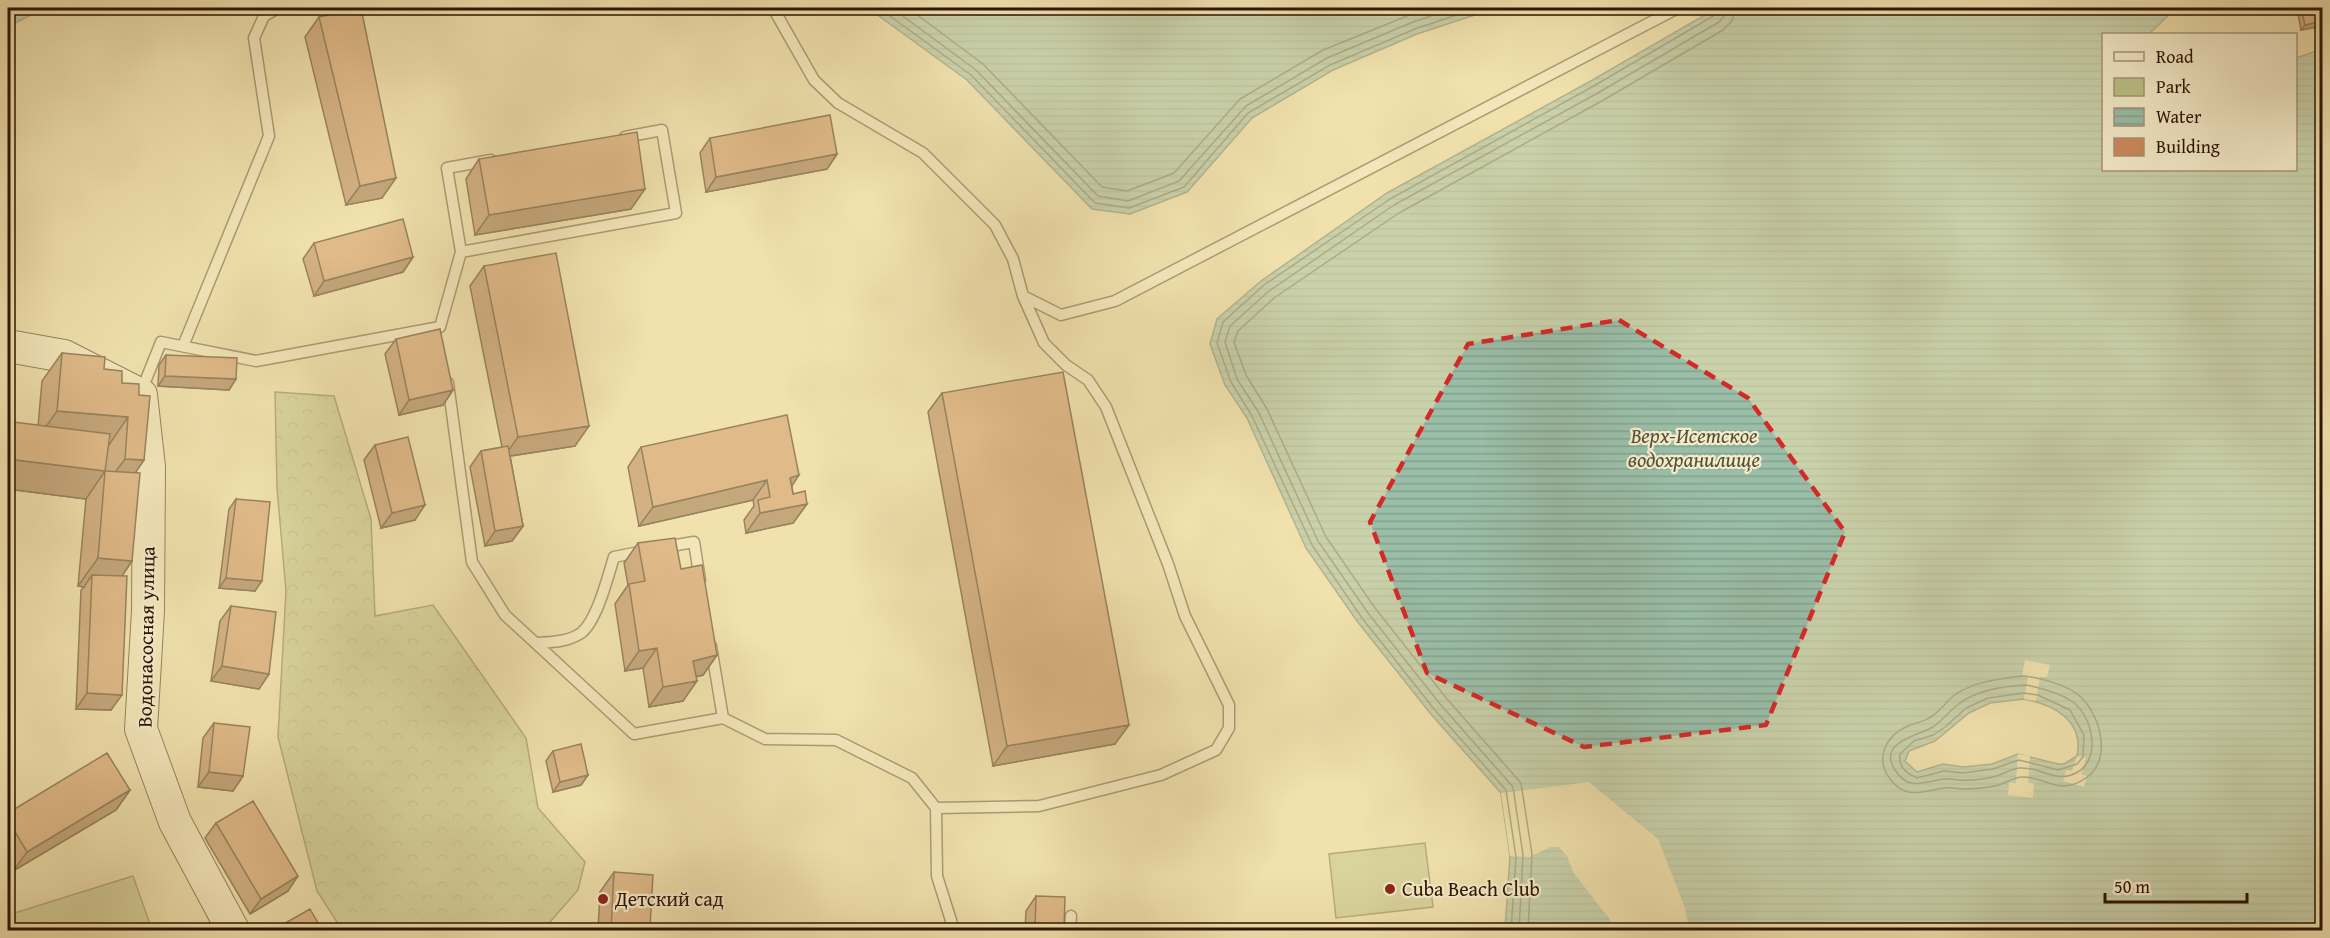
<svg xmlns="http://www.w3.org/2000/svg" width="2330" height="938" font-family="'Gentium Book Plus',serif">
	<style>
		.green { fill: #bcc288; stroke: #746a44; stroke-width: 1.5 }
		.forest { fill: url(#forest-crowns); stroke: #746a44; stroke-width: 1.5 }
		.water { fill: url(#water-rules); stroke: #6e7a65; stroke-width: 1.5; fill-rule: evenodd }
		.pier { fill: #f0e1ad }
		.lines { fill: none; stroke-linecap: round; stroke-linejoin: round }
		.shore { stroke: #636854; stroke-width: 1.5 }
		.lane-casing { stroke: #5d462b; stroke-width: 13 }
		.secondary-casing { stroke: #2c1300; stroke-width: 34 }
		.lane { stroke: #f5ecca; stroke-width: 10 }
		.secondary { stroke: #f5ecca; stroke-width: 32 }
		.wall { fill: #b07751; stroke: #2c1300; stroke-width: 1.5 }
		.shaded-wall { fill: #906142; stroke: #2c1300; stroke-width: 1.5 }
		.building { fill: #cd8a5e; stroke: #2c1300; stroke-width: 1.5 }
		.marked { fill: none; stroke: #d62828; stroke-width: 4.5; stroke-dasharray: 12 8; stroke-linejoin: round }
		.poi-dot { fill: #8f2418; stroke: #f5ecca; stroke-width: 2 }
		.labels { text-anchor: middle; stroke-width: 4.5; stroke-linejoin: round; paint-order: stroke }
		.street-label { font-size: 20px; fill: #2c1300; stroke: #f5ecca }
		.poi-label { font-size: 20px; fill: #2c1300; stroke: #f5ecca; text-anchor: start }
		.water-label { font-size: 21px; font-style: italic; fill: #524f3b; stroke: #f5ecca }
	</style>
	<defs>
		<pattern id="forest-crowns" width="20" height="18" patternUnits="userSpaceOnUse" patternTransform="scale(1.5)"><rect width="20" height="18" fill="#bcc288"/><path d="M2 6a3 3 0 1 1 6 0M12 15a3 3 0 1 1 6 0" fill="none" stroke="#a2a674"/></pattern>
		<pattern id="water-rules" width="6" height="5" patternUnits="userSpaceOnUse" patternTransform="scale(1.5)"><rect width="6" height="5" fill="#9abea8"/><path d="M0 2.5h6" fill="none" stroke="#85a28f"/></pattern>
	</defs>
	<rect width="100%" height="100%" fill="#f0e1ad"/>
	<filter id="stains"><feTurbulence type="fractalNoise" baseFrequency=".00333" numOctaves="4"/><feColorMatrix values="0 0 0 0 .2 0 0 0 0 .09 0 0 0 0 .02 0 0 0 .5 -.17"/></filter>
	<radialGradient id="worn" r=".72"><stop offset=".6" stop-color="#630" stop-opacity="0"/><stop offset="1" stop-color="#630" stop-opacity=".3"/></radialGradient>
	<path class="green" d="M1425,843l8,64 -97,11 -7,-64z
		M133,876l19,54h-144v-15z"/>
	<path class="forest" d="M275,392l59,4 37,123 4,97 58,-11 93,133 12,70 47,54 -7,28 -35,40h-201l-25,-39 -39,-154 8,-146 -9,-103z"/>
	<path class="water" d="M8,8h36l-36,19z
		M868,8h628l-79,26 -84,36 -81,48 -65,74 -57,22 -38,-5 -125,-129z
		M1717,8h459l-27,26h-45v136h192v-112l26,-9v881h-817l5,-74 -9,-63 -71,-80 -73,-92 -51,-73 -59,-130 -22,-33 -15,-41 7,-25 44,-38 126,-88 202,-111zM2024,699c30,6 60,21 53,57l-13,8h-6l-40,-10 -26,10 -29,3 -20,-3 -26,8 -12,-11 4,-10 26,-10 34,-28 21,-10z"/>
	<path class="pier" d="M2025,660l25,5 -3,12h-7l-4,24 -12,-2 4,-23 -6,-1z
		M2018,754l12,2 -2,26 6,2 -1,14 -25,-3 1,-12h7z
		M2077,756l9,2 -5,16 6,2 -3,11 -21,-6 3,-11 6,1z
		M1589,782l69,57 27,69 4,22h-71l-45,-58 -6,-16 -8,-9h-8l-22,10 -19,-1 -9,-63z"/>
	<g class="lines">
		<path class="shore" d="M879,8l92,67 124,128 34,5 55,-21 64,-74 82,-48 85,-36 62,-21
			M892,8l84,62 122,126 30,5 51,-20 67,-75 81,-48 86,-36 41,-14
			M908,8l75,56 119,123 25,4 47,-18 66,-74 83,-49 104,-42
			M2022,676c17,1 46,9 59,21 20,20 31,62 5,81 -28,19 -39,-2 -65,-1 -9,1 -17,7 -26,9 -10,2 -22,3 -32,3 -6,0 -12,-2 -18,-1 -20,2 -38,13 -54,-8 -17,-20 -6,-44 17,-54 7,-3 15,-4 21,-8 11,-6 17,-17 27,-24 20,-13 43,-15 66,-18z
			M2026,685c15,3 34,8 47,17 20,15 29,58 3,71 -21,11 -35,-7 -57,-5 -9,1 -17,7 -26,9 -10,2 -22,4 -32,3 -5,0 -12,-2 -18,-1 -19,3 -35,12 -48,-9 -18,-28 22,-34 38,-43 10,-7 17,-17 27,-24 18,-13 44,-17 66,-18z
			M2024,693l14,2 32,15 14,25 -1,22 -6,7 -19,6 -39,-10 -26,9 -30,4 -19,-2 -27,7c-11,-5 -19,-11 -17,-24l14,-13 19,-6 12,-8 21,-19 22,-10z
			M1511,930l5,-73 -10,-67 -72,-81 -72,-91 -50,-73 -60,-129 -21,-34 -14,-39 6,-21 41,-37 126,-86 202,-112 123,-72 4,-7
			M1519,930l4,-75 -10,-68 -73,-83 -72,-91 -50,-72 -59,-128 -22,-34 -12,-37 5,-16 39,-35 125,-86 202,-111 123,-72 5,-6 2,-8
			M1528,930l4,-76 -11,-71 -74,-84 -72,-91 -49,-71 -59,-128 -21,-34 -12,-33 4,-11 36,-33 125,-85 201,-111 123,-72 9,-9 3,-13"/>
		<g class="lane-casing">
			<path id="lane" d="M461,252l215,-39 -14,-83 -37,7
				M1023,296l38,19 54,-14 563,-293
				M183,346l86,-210 -15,-98 10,-22 14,-8
				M448,383l24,179 33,53 129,119 89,-16 -12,-72
				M141,392l20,-50 95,19 184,-34 21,-75 -14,-84 44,-8
				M665,547l29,-5 6,38
				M536,643c15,-1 32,-1 45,-10 16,-12 27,-57 33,-76l30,-6
				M723,718l42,21 71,1 76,38 24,30 103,-2 122,-31 55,-25 13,-22v-23l-44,-89 -17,-52 -62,-157 -18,-27 -22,-15 -22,-22 -21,-47 -10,-37 -18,-34 -72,-72 -85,-50 -24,-23 -41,-72
				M936,808l1,68 17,54
				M1070,930l1,-14"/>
		</g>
		<g class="secondary-casing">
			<path id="secondary" d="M8,346l56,10 77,39 8,72 -1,144 -7,118 34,93 58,108"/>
		</g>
		<use href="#lane" class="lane"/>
		<use href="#secondary" class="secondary"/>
	</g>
	<path class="wall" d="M2297,8h25v18l-21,4z
		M319,17l63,181 -36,7 -41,-168z
		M710,138l127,16 -10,15 -121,23 -6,-39z
		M479,159l152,50 -156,26 -9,-56z
		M314,243l99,14 -10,15 -89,24 -11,-37z
		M484,266l91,180 -65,10 13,70 -11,15 -27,5 -15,-79 11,-16 21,-4 -32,-161z
		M396,339l57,51 -10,15 -44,10 -14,-61z
		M62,353l42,16 35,26 5,65 -9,13 -3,88 -10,15 -11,134 -35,-1 5,-119 3,-3 -6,-1 8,-87 -78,-10v-59l5,-8 25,4 4,-45z
		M166,355l70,24 -7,11 -71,-4 1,-21z
		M942,393l173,351 -122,22 -65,-354z
		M375,445l40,75 -34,8 -17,-68z
		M641,447l151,40 1,7 14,10 -14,19 -47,10 -2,-13 10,-14 -1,-6 -114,26 -11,-59z
		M236,499l19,92 -36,-3 10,-79z
		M638,543l43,26 36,86 -14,20 -7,2 -13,24 -34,6 -6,-39 -18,3 -10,-67 13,-19 -4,-22z
		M231,606l38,68 -10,15 -48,-8 9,-60z
		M214,723l29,53 -10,15 -35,-4 5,-49z
		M553,751l35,24 -7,10 -28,7 -7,-31z
		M130,790l-14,20 -103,61 -5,-8v-50z
		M216,823l72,68 -38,23 -45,-76z
		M614,872l36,55 9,3h-61l2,-38z
		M1036,896l28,34h-39l1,-19z"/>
	<path class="shaded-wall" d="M2322,21v5l-21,4 4,-5z
		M837,154l-10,15 -121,23 10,-15z
		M396,178l-14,20 -36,7 14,-19z
		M645,189l-14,20 -156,26 14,-20z
		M413,257l-10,15 -89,24 10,-15z
		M165,376l71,3 -7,11 -71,-4z
		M453,390l-10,15 -44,10 10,-15z
		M57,411l71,6 -19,28 -72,-6z
		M589,426l-14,20 -71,11 14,-20z
		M8,459l97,12 -19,28 -78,-10z
		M125,459l19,1 -19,28 -20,-2z
		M799,475l-13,20 4,-17z
		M767,480l-14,20 -114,26 14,-19z
		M807,504l-14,19 -47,10 14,-20z
		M425,505l-10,15 -34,8 11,-15z
		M523,526l-11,15 -27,5 10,-15z
		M98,558l34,3 -19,28 -21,-14 -8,12 -6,-1z
		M226,578l36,3 -7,10 -36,-3z
		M657,648l-14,20 -18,3 14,-20z
		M717,655l-14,20 -24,5 14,-19z
		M222,666l47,8 -10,15 -48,-8z
		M697,681l-14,20 -34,6 14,-20z
		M87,693l35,2 -11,15 -35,-1z
		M1129,725l-14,19 -122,22 14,-20z
		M209,772l34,4 -10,15 -35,-4z
		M588,775l-7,10 -28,7 7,-10z
		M130,790l-14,20 -103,61 14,-19z
		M298,876l-10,15 -38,23 11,-15z"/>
	<path class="building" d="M361,8l35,170 -36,8 -41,-169z
		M2301,8h21v13l-17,4z
		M830,115l7,39 -121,23 -6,-39z
		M637,132l8,57 -156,26 -10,-56z
		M403,219l10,38 -89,24 -10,-38z
		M556,253l33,173 -71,11 -34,-171z
		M440,329l13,61 -44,10 -13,-61z
		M62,353l43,4 -1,12 18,2v12l17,1v11l11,1 -6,64 -19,-1 3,-42 -71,-6z
		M166,355l71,3 -1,21 -71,-3z
		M1063,372l66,353 -122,21 -65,-353z
		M787,415l12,60 -9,3 3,16 12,-3 2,13 -47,9 -2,-13 12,-3 -3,-17 -114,27 -12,-60z
		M13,422l97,12 -5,37 -97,-12z
		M408,437l17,68 -33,8 -17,-68z
		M508,446l15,80 -28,5 -14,-80z
		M105,471l35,2 -8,88 -34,-3z
		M236,499l34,3 -8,79 -36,-3z
		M675,538l6,31 21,-4 15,90 -24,6 4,20 -34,6 -6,-39 -18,3 -10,-67 16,-3 -7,-38z
		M92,575l35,1 -5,119 -35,-2z
		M231,606l45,6 -7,62 -47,-8z
		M214,723l36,4 -7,49 -34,-4z
		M581,744l7,31 -28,7 -7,-31z
		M107,753l23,37 -103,62 -19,-32v-7z
		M253,801l45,75 -37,23 -45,-76z
		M614,872l39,3 -3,52h9v3h-48z
		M1036,896l29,1 -1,33h-29z
		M310,909l12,21h-46l-1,-1z
		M1289,927l1,3h-35z"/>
	<path d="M0 0H2330V938H0ZM1619,320l129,78 97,134 -79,193 -182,22 -157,-74 -57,-151 98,-178z" fill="#f0e1ad" fill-opacity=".55" fill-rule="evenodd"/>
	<path class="marked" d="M1619,320l129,78 97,134 -79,193 -182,22 -157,-74 -57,-151 98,-178z"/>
	<g class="poi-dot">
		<circle cx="1390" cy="889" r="6"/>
		<circle cx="603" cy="899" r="6"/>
	</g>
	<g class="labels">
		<g class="street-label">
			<text transform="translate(146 637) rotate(-89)" y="7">Водонасосная улица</text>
		</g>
		<g class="poi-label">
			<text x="1402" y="896">Cuba Beach Club</text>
			<text x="615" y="906">Детский сад</text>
		</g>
		<g class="water-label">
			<text x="1694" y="443">Верх-Исетское<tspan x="1694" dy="24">водохранилище</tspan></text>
		</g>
	</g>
	<rect width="2330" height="938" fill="none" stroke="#f0e1ad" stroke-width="30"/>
	<rect x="9" y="9" width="2312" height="920" fill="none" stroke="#2c1300" stroke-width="3"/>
	<rect x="15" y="15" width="2300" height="908" fill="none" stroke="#2c1300" stroke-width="1.5"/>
	<rect x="2102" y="33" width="195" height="138" fill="#f5ecca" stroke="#a59579" stroke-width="1.5"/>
	<rect x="2114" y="52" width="30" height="9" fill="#f5ecca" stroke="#a59579" stroke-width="1.5"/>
	<text x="2156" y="63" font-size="18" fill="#2c1300">Road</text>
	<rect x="2114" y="78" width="30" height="18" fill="#bcc288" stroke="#a59579" stroke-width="1.5"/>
	<text x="2156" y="93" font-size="18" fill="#2c1300">Park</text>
	<rect x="2114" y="108" width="30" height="18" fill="url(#water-rules)" stroke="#a59579" stroke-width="1.5"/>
	<text x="2156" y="123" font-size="18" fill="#2c1300">Water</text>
	<rect x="2114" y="138" width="30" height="18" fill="#cd8a5e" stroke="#a59579" stroke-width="1.5"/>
	<text x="2156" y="153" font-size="18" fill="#2c1300">Building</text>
	<path d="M2105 893v9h142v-9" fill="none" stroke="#2c1300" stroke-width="3"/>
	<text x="2114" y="893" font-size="18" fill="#2c1300" stroke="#f5ecca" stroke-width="4.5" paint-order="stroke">50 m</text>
	<rect width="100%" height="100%" filter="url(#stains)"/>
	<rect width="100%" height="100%" fill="url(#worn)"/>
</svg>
